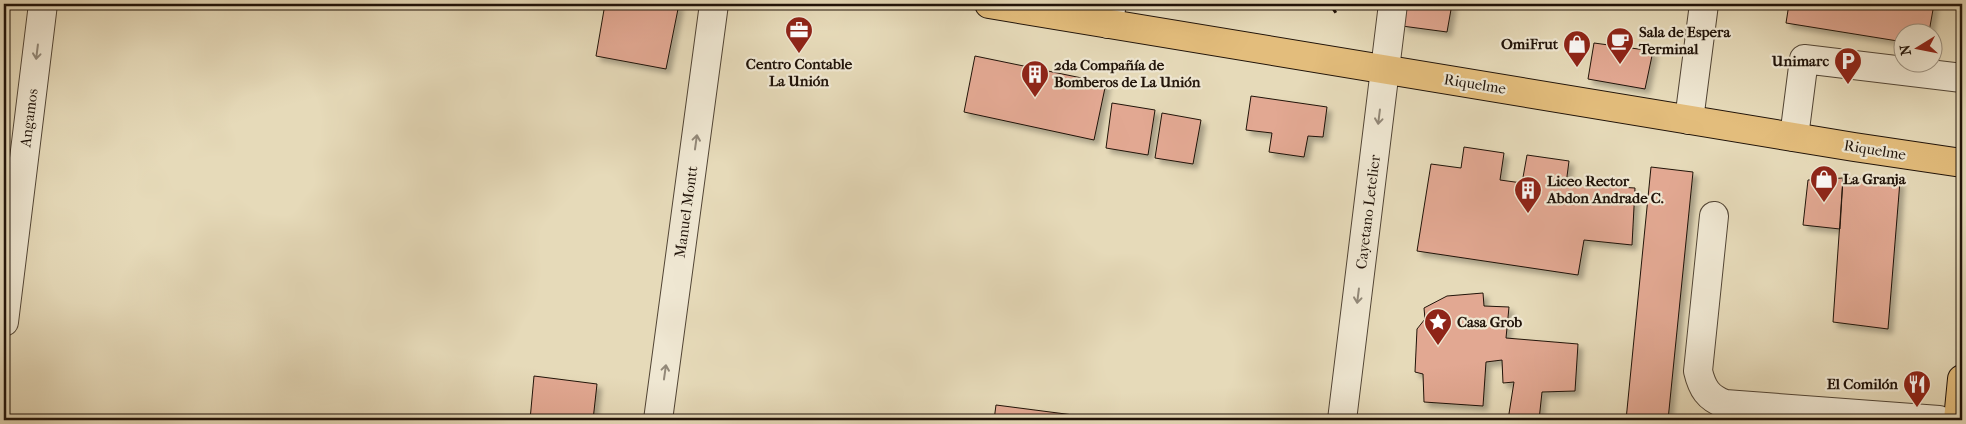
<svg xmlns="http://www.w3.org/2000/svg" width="1966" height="424" font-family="'IM FELL French Canon',serif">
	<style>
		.building { fill: #e2a892; stroke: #201309; filter: url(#shadow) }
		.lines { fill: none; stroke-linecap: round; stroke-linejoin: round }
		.minor-casing { stroke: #524535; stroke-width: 30 }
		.major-casing { stroke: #201309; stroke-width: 30 }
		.path { stroke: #201309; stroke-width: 3; stroke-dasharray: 4 2.5; stroke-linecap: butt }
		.minor { stroke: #efe7d2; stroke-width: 28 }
		.major { stroke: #e3bd7c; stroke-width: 28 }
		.oneway { stroke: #928878 }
		.labels { text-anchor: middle; stroke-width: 4.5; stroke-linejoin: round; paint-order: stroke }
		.poi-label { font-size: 15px; font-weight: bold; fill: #201309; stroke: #efe7d2; text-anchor: start }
		.street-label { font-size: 15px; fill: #201309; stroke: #efe7d2 }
	</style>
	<defs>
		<filter id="shadow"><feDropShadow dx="4.5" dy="4.5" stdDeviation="2.5" flood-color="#0004"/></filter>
	</defs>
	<rect width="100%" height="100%" fill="#e6dab9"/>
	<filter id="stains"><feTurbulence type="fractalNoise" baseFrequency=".004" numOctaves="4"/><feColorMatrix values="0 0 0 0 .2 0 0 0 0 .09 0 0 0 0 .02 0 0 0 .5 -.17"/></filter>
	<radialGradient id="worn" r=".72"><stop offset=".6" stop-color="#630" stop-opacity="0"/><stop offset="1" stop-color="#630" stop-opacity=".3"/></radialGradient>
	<path class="building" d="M605,4h74l-13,65 -70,-13z
		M1405,4h47l-5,28 -45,-6z
		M1789,4h145l-5,28h-25v10l-118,-19z
		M1594,43l59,8 -8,38 -57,-10z
		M975,56l131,27 -12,57 -130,-28z
		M1251,96l76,11 -4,30 -15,-1 -4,21 -35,-5 3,-19 -26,-3z
		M1112,103l43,7 -7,45 -42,-7z
		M1162,113l39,7 -8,44 -38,-6z
		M1464,147l40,6 -4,27 22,3 5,-28 42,6 -3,23 69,4 -3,57 -48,-5 -6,35 -161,-24 14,-87 30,4z
		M1651,167l42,5 -25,248h-42z
		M1843,178l57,3 -12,148 -55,-7z
		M1843,178l-3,51 -37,-4 5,-45z
		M1483,293l1,13 25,1 -3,31 72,6 -3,47 -33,1 -3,28h-31l6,-38 -11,1 -1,-23 -16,2 -3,44 -59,-4 -1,-28 -8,-2 2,-43 8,-10 -1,-11 23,-12z
		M534,376l63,8 -4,36h-63z
		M996,405l116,15h-118z"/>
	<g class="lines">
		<g class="minor-casing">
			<path id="minor" d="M1108,24l4,-20
				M1689,120l15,-116
				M1794,137l10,-78 158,19
				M1714,216l-16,155c4,17 10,27 27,33l214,16
				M4,322l39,-318
				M658,420l56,-416
				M1342,420l51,-416"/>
		</g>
		<g class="major-casing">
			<path id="major" d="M989,4l865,143 108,16
				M1958,420l4,-41"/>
		</g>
		<path class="path" d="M1330,4l6,9"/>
		<use href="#minor" class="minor"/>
		<use href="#major" class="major"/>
	</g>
	<defs><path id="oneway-shaft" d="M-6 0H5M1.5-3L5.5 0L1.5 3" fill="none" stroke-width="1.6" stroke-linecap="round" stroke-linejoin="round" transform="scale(1.25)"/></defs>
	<g class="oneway">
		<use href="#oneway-shaft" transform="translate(37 52) rotate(97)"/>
		<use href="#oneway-shaft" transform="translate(1379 117) rotate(97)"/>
		<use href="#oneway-shaft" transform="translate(696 142) rotate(-82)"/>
		<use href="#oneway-shaft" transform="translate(1358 296) rotate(97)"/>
		<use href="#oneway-shaft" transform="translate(665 372) rotate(-82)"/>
	</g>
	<defs>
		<g id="office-pin" transform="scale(1.4375)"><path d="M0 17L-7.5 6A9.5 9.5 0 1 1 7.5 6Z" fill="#8f2418" stroke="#efe7d2"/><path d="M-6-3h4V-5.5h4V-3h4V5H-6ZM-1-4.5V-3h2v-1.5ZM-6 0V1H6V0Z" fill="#fff"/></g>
		<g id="cafe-pin" transform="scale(1.4375)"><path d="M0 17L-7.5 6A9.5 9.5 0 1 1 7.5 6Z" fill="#8f2418" stroke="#efe7d2"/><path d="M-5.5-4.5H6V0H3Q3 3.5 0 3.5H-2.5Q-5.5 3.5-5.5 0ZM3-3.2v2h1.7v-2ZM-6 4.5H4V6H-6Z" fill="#fff"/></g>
		<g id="shop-pin" transform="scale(1.4375)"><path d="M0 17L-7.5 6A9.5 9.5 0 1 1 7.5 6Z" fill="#8f2418" stroke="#efe7d2"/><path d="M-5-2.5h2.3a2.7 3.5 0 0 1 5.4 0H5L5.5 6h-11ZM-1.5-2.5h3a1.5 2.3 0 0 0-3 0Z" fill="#fff"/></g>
		<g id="parking-pin" transform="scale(1.4375)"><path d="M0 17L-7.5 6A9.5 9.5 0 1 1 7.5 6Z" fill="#8f2418" stroke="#efe7d2"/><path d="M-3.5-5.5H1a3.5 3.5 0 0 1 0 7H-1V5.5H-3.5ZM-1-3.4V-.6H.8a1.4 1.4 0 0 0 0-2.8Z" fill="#fff"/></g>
		<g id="building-pin" transform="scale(1.4375)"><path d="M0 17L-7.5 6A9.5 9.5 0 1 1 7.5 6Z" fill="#8f2418" stroke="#efe7d2"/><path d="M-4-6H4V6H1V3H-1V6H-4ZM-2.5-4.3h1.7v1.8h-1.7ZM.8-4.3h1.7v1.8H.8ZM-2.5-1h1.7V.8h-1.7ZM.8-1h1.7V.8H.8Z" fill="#fff"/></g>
		<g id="sight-pin" transform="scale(1.4375)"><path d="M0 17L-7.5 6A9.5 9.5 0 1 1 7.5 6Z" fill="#8f2418" stroke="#efe7d2"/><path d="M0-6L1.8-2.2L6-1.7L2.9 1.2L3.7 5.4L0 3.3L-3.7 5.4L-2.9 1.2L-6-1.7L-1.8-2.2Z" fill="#fff"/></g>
		<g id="restaurant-pin" transform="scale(1.4375)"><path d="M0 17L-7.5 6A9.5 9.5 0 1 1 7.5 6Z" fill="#8f2418" stroke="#efe7d2"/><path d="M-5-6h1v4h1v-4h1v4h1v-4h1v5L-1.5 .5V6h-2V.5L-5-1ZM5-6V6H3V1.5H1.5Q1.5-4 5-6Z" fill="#fff"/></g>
	</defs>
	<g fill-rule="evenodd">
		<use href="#office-pin" x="799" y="30"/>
		<use href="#cafe-pin" x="1620" y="41"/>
		<use href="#shop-pin" x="1577" y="44"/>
		<use href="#parking-pin" x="1848" y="61"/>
		<use href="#building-pin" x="1035" y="74"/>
		<use href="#shop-pin" x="1824" y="179"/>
		<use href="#building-pin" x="1528" y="190"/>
		<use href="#sight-pin" x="1438" y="322"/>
		<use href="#restaurant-pin" x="1917" y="384"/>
	</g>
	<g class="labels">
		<g class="poi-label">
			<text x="1639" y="37">Sala de Espera<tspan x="1639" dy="17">Terminal</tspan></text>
			<text x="1558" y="49" text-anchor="end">OmiFrut</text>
			<text x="1829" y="66" text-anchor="end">Unimarc</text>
			<text x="799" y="69" text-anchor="middle">Centro Contable<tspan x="799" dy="17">La Unión</tspan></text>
			<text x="1054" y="70">2da Compañía de<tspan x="1054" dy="17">Bomberos de La Unión</tspan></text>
			<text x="1843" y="184">La Granja</text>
			<text x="1547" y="186">Liceo Rector<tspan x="1547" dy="17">Abdon Andrade C.</tspan></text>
			<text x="1457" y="327">Casa Grob</text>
			<text x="1898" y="389" text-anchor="end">El Comilón</text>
		</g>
		<g class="street-label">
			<text transform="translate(1475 84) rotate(9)" y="5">Riquelme</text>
			<text transform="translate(29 118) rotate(-83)" y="5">Angamos</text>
			<text transform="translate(1875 150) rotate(9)" y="5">Riquelme</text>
			<text transform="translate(686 212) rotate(-82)" y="5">Manuel Montt</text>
			<text transform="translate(1368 212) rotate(-83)" y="5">Cayetano Letelier</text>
		</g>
	</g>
	<rect width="1966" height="424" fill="none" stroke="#e6dab9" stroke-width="20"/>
	<rect x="5" y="5" width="1956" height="414" fill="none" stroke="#201309" stroke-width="2.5"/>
	<rect x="10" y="10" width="1946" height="404" fill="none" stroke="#201309"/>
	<g transform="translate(1918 48) rotate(260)"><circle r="24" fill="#efe7d2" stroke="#9c9282"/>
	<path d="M0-4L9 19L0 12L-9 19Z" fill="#8f2418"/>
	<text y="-8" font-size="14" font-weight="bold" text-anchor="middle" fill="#201309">N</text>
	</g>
	<rect width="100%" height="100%" filter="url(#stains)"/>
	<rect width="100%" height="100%" fill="url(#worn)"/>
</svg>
